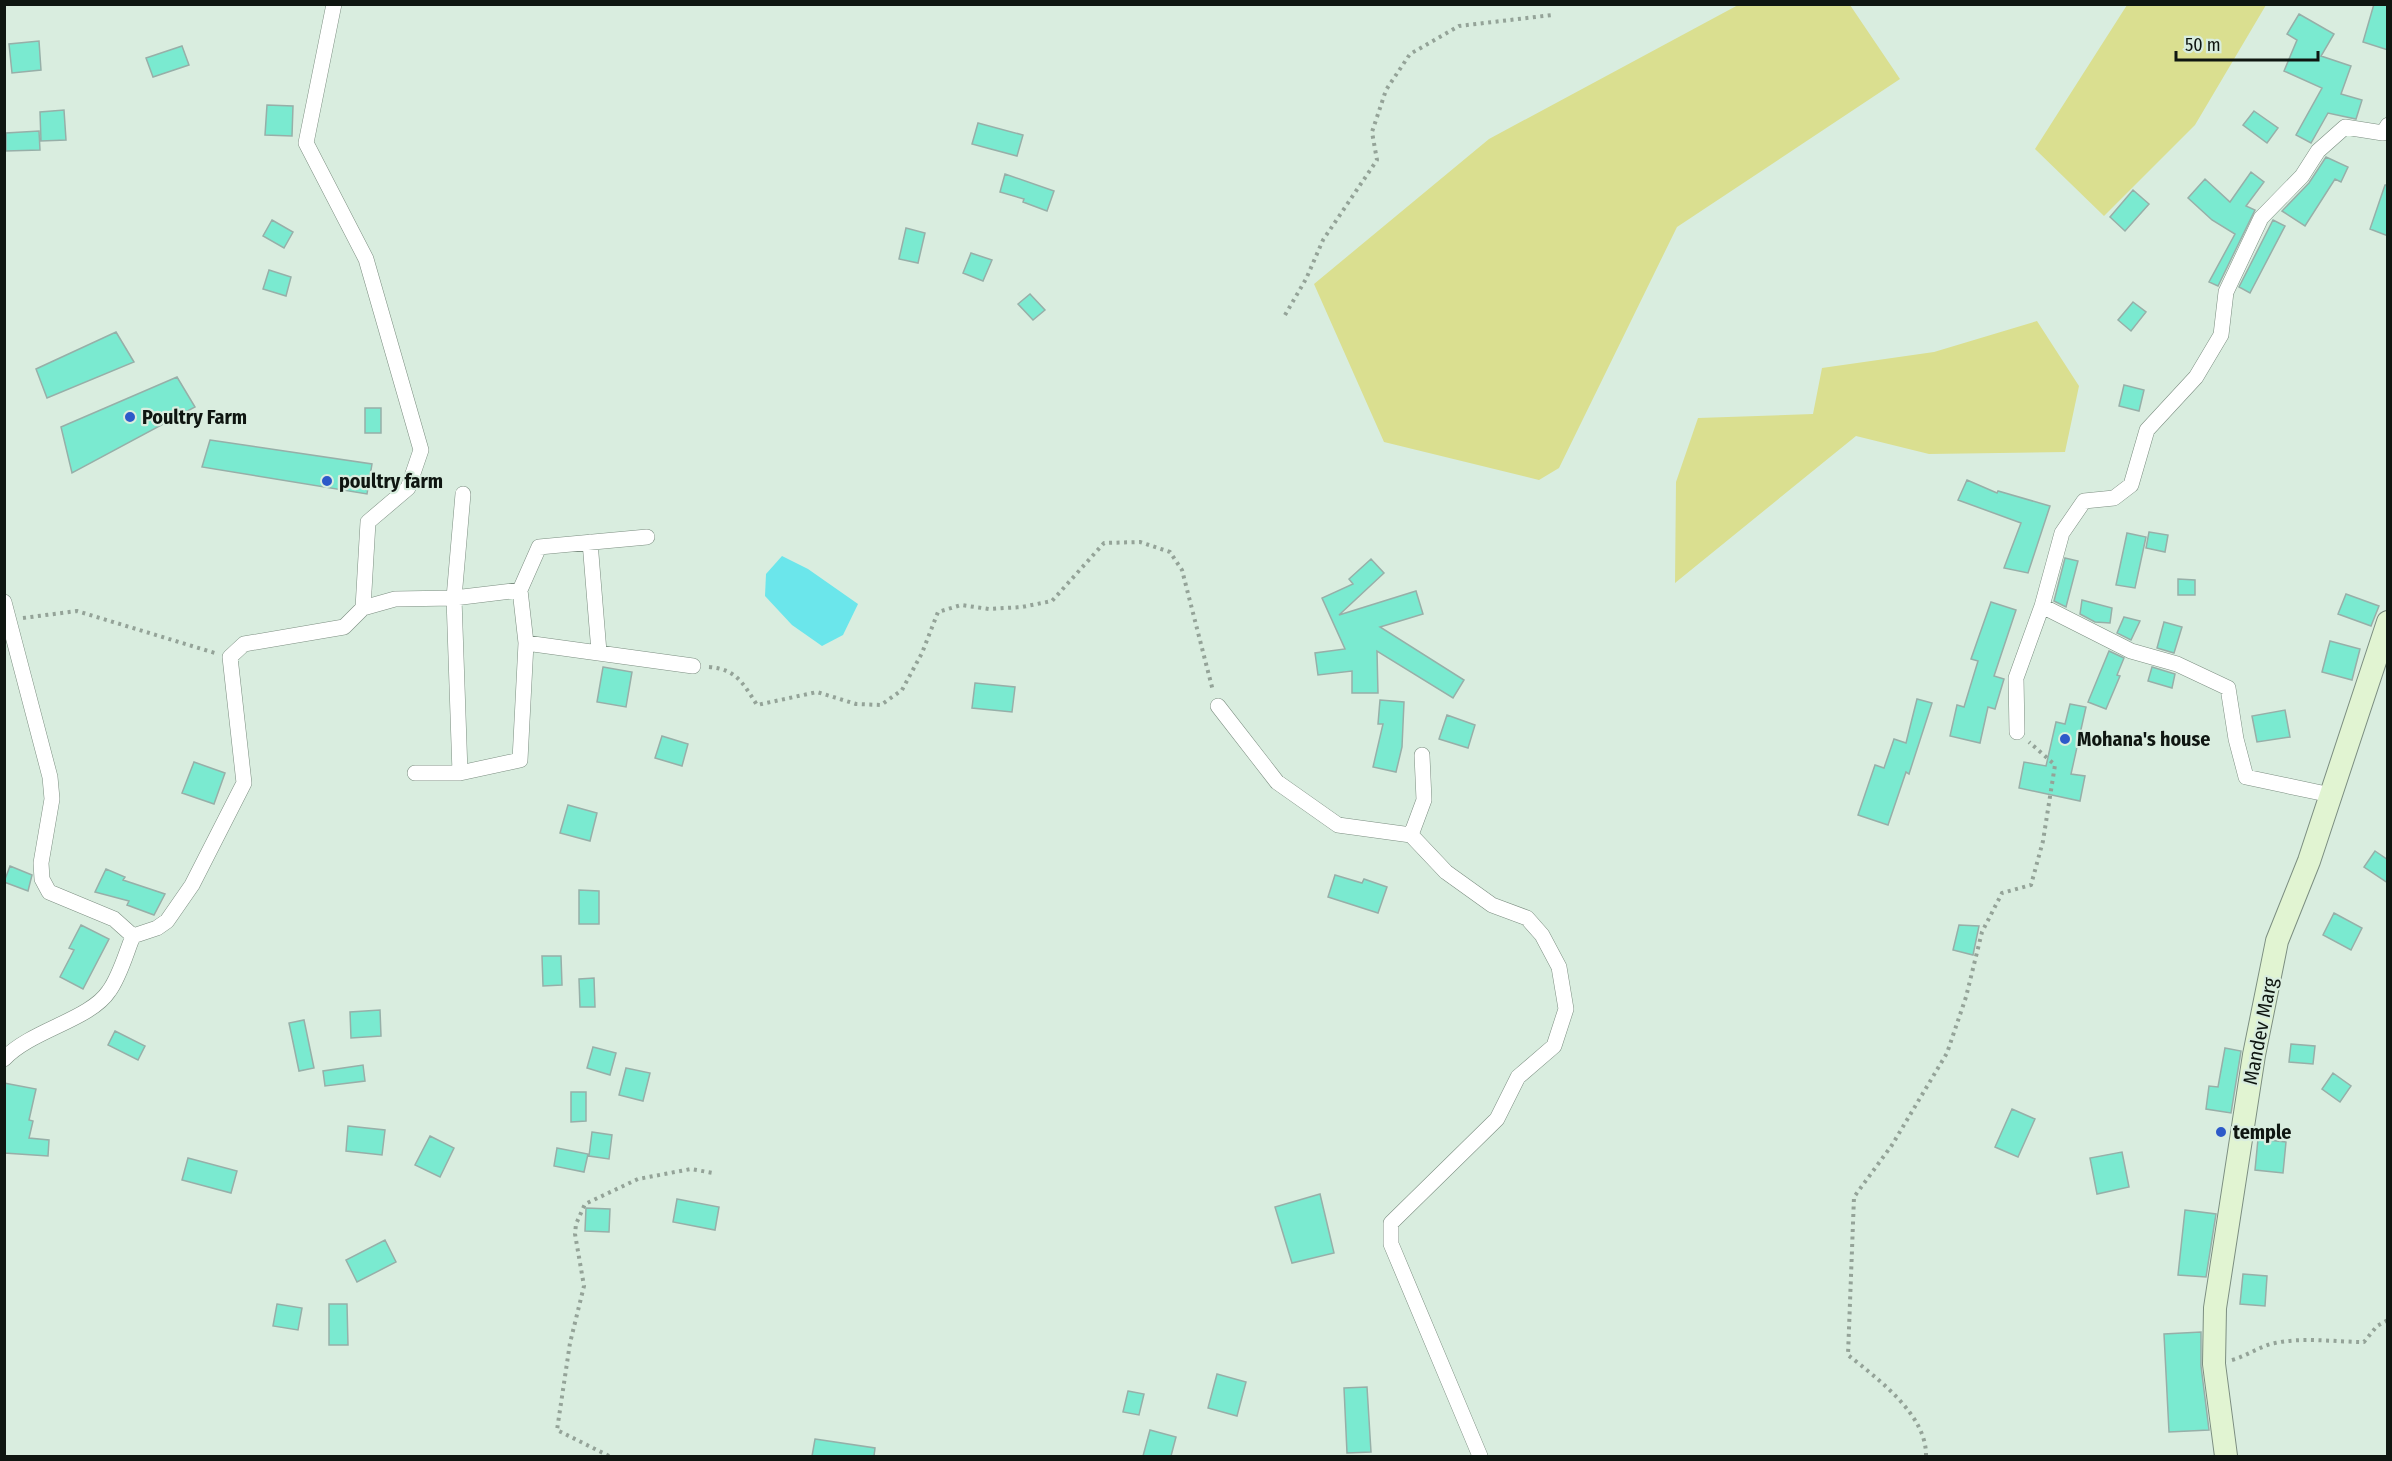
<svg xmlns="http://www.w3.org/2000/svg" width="2392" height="1461" font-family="'Fira Sans Condensed',sans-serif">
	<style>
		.green { fill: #dadf90 }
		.water { fill: #6be6eb }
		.building { fill: #7aead0; stroke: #97afa8; stroke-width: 1.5 }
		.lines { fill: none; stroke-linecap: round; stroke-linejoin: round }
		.minor-casing { stroke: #7c8e81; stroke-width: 16 }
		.secondary-casing { stroke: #7c8e81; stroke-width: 24 }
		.path { stroke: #94a398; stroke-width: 4; stroke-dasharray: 3 4.5; stroke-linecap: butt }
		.minor { stroke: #fff; stroke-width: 15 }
		.secondary { stroke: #e1f4d2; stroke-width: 22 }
		.poi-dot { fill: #2d5ac9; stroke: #d9eddf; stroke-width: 2 }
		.labels { text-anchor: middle; stroke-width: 4.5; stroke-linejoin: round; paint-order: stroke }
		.poi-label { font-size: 20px; font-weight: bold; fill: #0f1611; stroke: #d9eddf; text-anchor: start }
		.street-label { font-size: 20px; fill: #0f1611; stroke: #d9eddf }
	</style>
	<rect width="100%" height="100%" fill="#d9eddf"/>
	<path class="green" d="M1740,4l110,1 50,74 -223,148 -118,241 -20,12 -155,-38 -70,-158 175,-145z
		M2127,5h139l-71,120 -91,91 -69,-67z
		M2037,321l42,65 -14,66 -136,2 -73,-18 -181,147 1,-101 22,-64 115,-4 9,-46 112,-16z"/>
	<path class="water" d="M782,556l26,13 50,35 -15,31 -21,11 -30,-21 -27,-29 1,-22z"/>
	<path class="building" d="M2374,4h14v46l-25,-8z
		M2299,14l35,20 -13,22 30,10 -10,28 21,6 -6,19 -28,-6 -17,30 -15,-8 26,-47 -38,-17 13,-31 -10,-6z
		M39,41l2,29 -29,3 -3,-29z
		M182,46l7,19 -36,12 -7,-19z
		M267,105l26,1 -1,30 -27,-1z
		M64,110l2,30 -25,1 -1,-29z
		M2254,111l24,17 -11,15 -24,-18z
		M978,123l45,12 -6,21 -45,-12z
		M39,131l1,19 -34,1v-18z
		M2326,157l22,10 -7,15 -6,-3 -30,47 -23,-15 27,-28z
		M2251,172l13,10 -18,24 9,4 -37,76 -9,-4 26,-48 -23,-14 -24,-22 17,-19 25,23z
		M1005,174l49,17 -7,20 -24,-9 1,-3 -24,-7z
		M2385,185h3v51l-18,-7z
		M2133,190l16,14 -24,27 -15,-14z
		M272,220l21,12 -9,16 -21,-12z
		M2273,220l12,6 -35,67 -11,-6z
		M906,228l19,5 -7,30 -19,-4z
		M971,253l21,7 -9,21 -20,-8z
		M269,270l22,7 -5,19 -23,-7z
		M1030,294l15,16 -12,10 -15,-16z
		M2133,302l13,10 -15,19 -13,-11z
		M116,332l18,30 -87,36 -11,-29z
		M177,377l18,30 -123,66 -11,-46z
		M2124,385l20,5 -5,21 -20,-5z
		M365,408h16v25h-16z
		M210,440l162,24 -5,30 -165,-27z
		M1967,480l30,13 1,-2 52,15 -22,67 -24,-5 17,-45 -63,-23z
		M2149,532l19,3 -3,17 -19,-4z
		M2127,533l19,4 -11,51 -19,-3z
		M2065,558l13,3 -12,46 -12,-6z
		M1371,559l13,14 -45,42 77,-24 7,23 -43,13 84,53 -11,18 -76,-47 1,42h-26v-22l-34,4 -3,-22 30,-4 -23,-51 31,-14 -4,-5z
		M2178,579l17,1v15h-17z
		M2346,594l33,12 -8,20 -33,-12z
		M2082,600l30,8 -2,15 -15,-1 -15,-8z
		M1991,602l25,8 -22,66 10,3 -9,30 -7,-2 -8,36 -30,-7 7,-31 7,2 14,-46 -7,-2z
		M2124,617l16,4 -9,19 -14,-7z
		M2164,622l18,5 -8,26 -17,-5z
		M2330,641l30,8 -8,31 -30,-8z
		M2109,651l15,7 -7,17 3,1 -14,33 -18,-7z
		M603,667l29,5 -6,35 -29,-5z
		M2152,667l23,7 -3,14 -24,-7z
		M975,683l40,4 -3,25 -40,-4z
		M1917,699l15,4 -23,71 -3,-2 -18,53 -30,-10 17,-50 9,3 10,-29 12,4z
		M1380,700l24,2 -2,45 -6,25 -23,-5 10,-43h-5z
		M2070,704l16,3 -15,67 14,2 -5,25 -61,-13 5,-26 22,4 10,-44 9,2z
		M2285,710l5,27 -33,5 -5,-26z
		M1447,715l28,10 -7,23 -29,-9z
		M662,736l26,8 -6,22 -27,-8z
		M194,762l31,11 -11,31 -32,-11z
		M568,805l29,8 -7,28 -30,-8z
		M2375,851l13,9v23l-24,-16z
		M10,866l22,9 -4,16 -24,-9z
		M106,869l19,8 -2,3 42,14 -11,21 -27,-10 2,-4 -34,-9z
		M1335,875l27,8 2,-4 23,8 -9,26 -50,-16z
		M579,890l20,1v33h-20z
		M2334,913l28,15 -11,22 -28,-15z
		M81,925l28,14 -26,50 -23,-12 14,-27 -5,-2z
		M1959,925l20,1 -6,29 -20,-5z
		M542,956h19l1,29 -19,1z
		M594,978l1,29h-15l-1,-28z
		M380,1010l1,26 -30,2 -1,-26z
		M304,1020l10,48 -15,3 -10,-48z
		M115,1031l30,15 -7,14 -30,-15z
		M2291,1044l24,2 -2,18 -24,-2z
		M593,1047l23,6 -6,22 -23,-7z
		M2225,1048l16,3 -10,62 -25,-4 3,-23 9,1z
		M363,1065l2,16 -40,5 -2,-15z
		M626,1068l24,5 -7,28 -24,-6z
		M2333,1073l18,13 -11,16 -18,-13z
		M4,1083l32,6 -7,31 4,1 -4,17 20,2 -1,16 -44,-3z
		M571,1092h15v29l-15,1z
		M2012,1109l23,10 -17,38 -23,-10z
		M348,1126l37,4 -3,25 -36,-4z
		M592,1132l20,3 -3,24 -20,-3z
		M430,1136l24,12 -14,29 -25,-12z
		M2258,1139l28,3 -3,31 -28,-3z
		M557,1148l31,6 -4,18 -30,-6z
		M2122,1152l7,35 -32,7 -7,-36z
		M188,1158l49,13 -6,22 -49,-13z
		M1320,1194l14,59 -42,10 -17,-56z
		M677,1199l42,8 -4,23 -42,-8z
		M586,1208l24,1 -1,23 -24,-1z
		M2185,1210l31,4 -10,63 -28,-2z
		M385,1240l11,22 -39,20 -11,-22z
		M2243,1274l24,2 -2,30 -25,-2z
		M277,1304l25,4 -4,22 -25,-4z
		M329,1304h18l1,41h-19z
		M2201,1332v34l8,64 -40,2 -5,-98z
		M1217,1374l29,8 -9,34 -29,-8z
		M1367,1387l4,65 -24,1 -3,-65z
		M1128,1391l16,3 -5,21 -16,-3z
		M1150,1430l26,7 -5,19h-28z
		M815,1439l60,9 -1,8h-62z"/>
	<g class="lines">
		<g class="minor-casing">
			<path id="minor" d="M590,542l9,110
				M4,602l46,175 2,22 -11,64 1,16 7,13 65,27 19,17
				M2042,606l20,-73 22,-32 30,-3 17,-13 16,-55 49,-53 25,-42 5,-43 35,-74 41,-42 16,-25 27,-24 38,6 5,-8
				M363,608l32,-9 59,-1 66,-8
				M526,643l167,23
				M1218,706l59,76 61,43 73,10 35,37 46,33 35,13 15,17 17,32 7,42 -12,37 -36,31 -21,42 -106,104v21l89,212
				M2017,732l-1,-54 26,-72 89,45 46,13 51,24 8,51 10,38 85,18
				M415,773h45l60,-13 6,-117 -6,-53 19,-43 108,-10
				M460,773l-6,-175 9,-104
				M1411,835l13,-35 -2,-45
				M4,1059c27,-29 86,-39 105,-68 11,-15 17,-38 24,-55l24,-8 10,-7 25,-36 52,-102 -14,-126 14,-13 100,-17 19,-19 5,-86 40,-34 13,-38 -55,-191 -60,-116 28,-139"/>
		</g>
		<g class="secondary-casing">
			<path id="secondary" d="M2226,1456l-12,-92 1,-56 39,-253 23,-114 32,-80 79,-239"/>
		</g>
		<path class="path" d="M1285,315l21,-36 17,-39 54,-80 -5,-28 14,-42 24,-36 49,-28 93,-11
			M23,618l54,-7 138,42
			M709,667c27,2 34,16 48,38l60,-13 39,12 25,1 21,-15 20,-37 16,-41 23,-7 28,4 33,-2 30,-6 52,-58 36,-1 30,10 12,18 31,121
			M2232,1360c17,-5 28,-14 43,-17 28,-6 61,-1 89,-1l13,-16 11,-6
			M609,1456l-52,-26 13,-87 14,-57 -9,-52 1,-10 9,-20 53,-25 53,-10 22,4
			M1926,1456c1,-41 -48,-77 -78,-101l6,-158 38,-52 55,-92 19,-56 16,-65 20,-39 29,-8 12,-44 12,-76 -26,-23"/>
		<use href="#minor" class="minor"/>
		<use href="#secondary" class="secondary"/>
	</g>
	<g class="poi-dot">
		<circle cx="130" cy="417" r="6"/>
		<circle cx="327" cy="481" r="6"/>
		<circle cx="2065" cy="739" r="6"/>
		<circle cx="2221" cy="1132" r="6"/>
	</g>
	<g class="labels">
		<g class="poi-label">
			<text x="142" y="424">Poultry Farm</text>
			<text x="339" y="488">poultry farm</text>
			<text x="2077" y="746">Mohana's house</text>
			<text x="2233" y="1139">temple</text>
		</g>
		<g class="street-label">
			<text transform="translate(2260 1031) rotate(-79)" y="7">Mandev Marg</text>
		</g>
	</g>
	<rect width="2392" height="1461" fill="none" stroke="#0f1611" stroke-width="12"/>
	<path d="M2176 51v9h142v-9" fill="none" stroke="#0f1611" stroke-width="3"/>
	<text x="2185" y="51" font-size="18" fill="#0f1611" stroke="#d9eddf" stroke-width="4.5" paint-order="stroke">50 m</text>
</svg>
